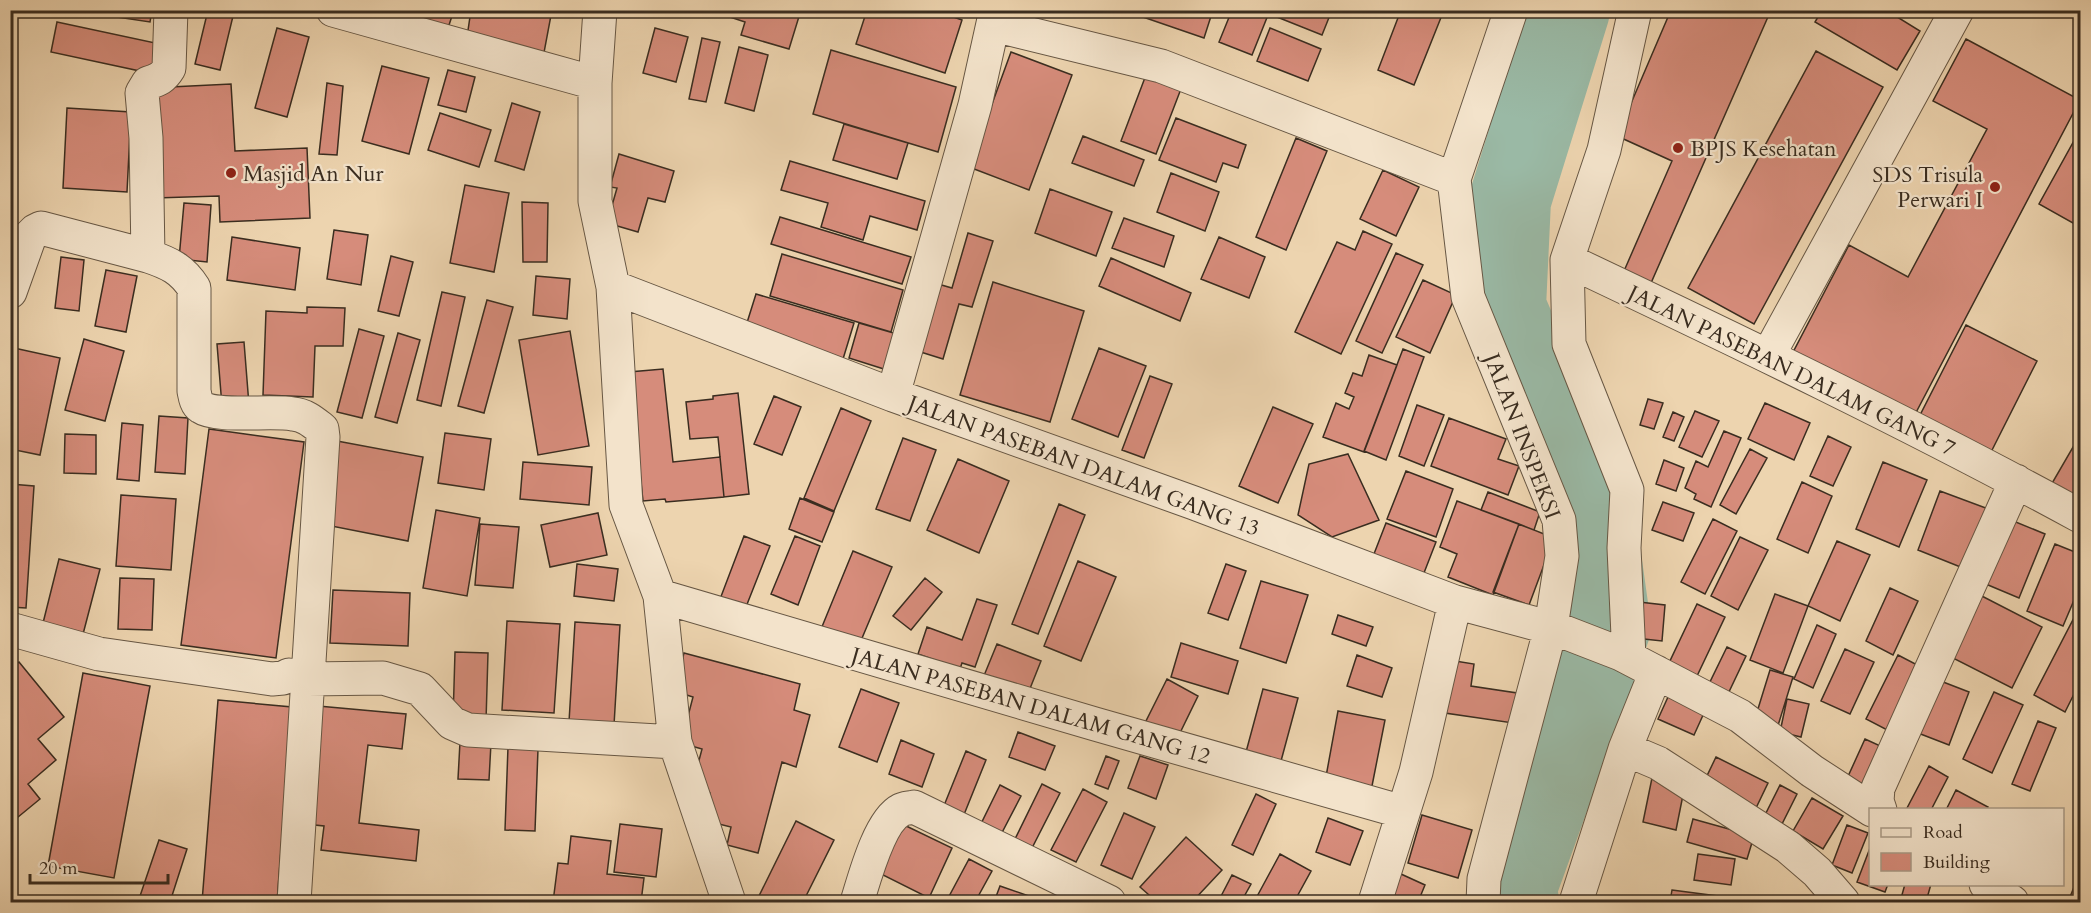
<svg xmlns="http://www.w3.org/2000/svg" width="2091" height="913" font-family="Cardo,serif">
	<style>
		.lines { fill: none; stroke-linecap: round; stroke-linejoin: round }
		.river { stroke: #9ab9a5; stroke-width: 82 }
		.building { fill: #d68c7b; stroke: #3a2d20; stroke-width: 1.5 }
		.minor-casing { stroke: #675744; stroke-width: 35 }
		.minor { stroke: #f3e3cb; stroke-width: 33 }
		.poi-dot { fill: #8f2418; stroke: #f3e3cb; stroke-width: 2 }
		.labels { text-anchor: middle; stroke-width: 4.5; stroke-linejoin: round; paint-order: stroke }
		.poi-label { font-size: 22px; fill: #3a2d20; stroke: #f3e3cb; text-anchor: start }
		.street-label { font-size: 22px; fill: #3a2d20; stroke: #f3e3cb }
	</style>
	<rect width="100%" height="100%" fill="#edd4af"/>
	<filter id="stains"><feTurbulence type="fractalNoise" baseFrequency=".00333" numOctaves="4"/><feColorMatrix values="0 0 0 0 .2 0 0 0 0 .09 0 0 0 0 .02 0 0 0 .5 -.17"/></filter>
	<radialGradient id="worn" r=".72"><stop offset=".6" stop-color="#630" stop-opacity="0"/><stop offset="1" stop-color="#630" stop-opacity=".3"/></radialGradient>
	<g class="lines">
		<path class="river" d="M1518,902l-2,-15 94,-260 -15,-107 -90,-213 5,-107 59,-190"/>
	</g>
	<path class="building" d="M70,10h82l-2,12z
		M208,10l26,2 -14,58 -25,-6z
		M417,10h37l-6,18 -33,-11z
		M471,10h81l-9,48 -77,-14z
		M709,10h92l-12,39 -48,-14 4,-13z
		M867,10h67l28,10 -17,53 -89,-29z
		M1142,10h71l-9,28 -64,-22z
		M1232,10h38l-18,45 -33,-13z
		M1279,10h53l-10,25 -45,-18z
		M1401,10h43l-30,75 -36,-15z
		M1671,10h100l-120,273 -27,-12 48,-110 -55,-25z
		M1822,10h64l34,21 -23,39 -82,-48z
		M57,22l103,22 -6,30 -103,-22z
		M277,28l32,9 -22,80 -32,-9z
		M655,28l33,9 -12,45 -33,-9z
		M1270,28l51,21 -13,32 -51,-20z
		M702,38l18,4 -14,60 -17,-3z
		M1966,39l114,61 -169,322 -121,-64 59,-113 59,32 79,-148 -54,-28z
		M739,47l29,8 -14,56 -29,-8z
		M831,50l125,37 -18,65 -125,-38z
		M1816,51l67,36 -129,237 -66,-36z
		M1011,52l61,23 -43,115 -60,-23z
		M382,66l47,12 -20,76 -47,-13z
		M1149,67l35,14 -28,73 -35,-13z
		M448,70l27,7 -9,35 -28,-7z
		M327,83l16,3 -6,69 -18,-1z
		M231,84l4,67 72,-3 3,70 -90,4 -1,-26 -64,2 -5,-110z
		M512,103l28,9 -16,58 -29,-9z
		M67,108l64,4 -4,80 -64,-4z
		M440,113l51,17 -12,37 -51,-17z
		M1176,118l70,27 -8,23 -15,-5 -7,19 -57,-22z
		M844,124l64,19 -11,36 -64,-19z
		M2080,130v97l-41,-23z
		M1083,136l61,24 -10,26 -62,-23z
		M1296,138l31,13 -41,99 -30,-13z
		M619,154l55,17 -9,31 -17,-4 -10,34 -31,-9 10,-35 -7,-1z
		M790,161l135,40 -8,29 -47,-14 -7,24 -42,-13 7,-24 -47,-13z
		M1383,170l36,17 -23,49 -36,-17z
		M1171,173l48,19 -14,39 -48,-19z
		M465,185l44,8 -15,79 -44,-9z
		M1050,189l62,23 -16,44 -61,-23z
		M522,202l26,1 -1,59h-24z
		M184,203l27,2 -4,57 -28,-3z
		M780,217l131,40 -9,27 -131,-40z
		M1124,218l50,18 -10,31 -52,-19z
		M334,230l34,5 -7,50 -34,-6z
		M1363,231l29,13 -51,110 -46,-22 42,-90 18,8z
		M968,233l25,8 -21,66 -13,-3 -16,55 -32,-10 20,-67 21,6z
		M232,237l68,11 -5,42 -68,-10z
		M1219,237l46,20 -16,41 -48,-19z
		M1396,253l27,12 -41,88 -26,-12z
		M782,254l121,36 -12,42 -121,-36z
		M391,256l22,6 -14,54 -21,-5z
		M61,257l23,3 -5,51 -24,-3z
		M1111,258l80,35 -11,28 -81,-35z
		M106,270l31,6 -11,56 -31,-6z
		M536,276l34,3 -3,40 -34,-4z
		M1423,280l33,15 -26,58 -34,-16z
		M993,282l91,29 -34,111 -90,-27z
		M442,292l23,5 -24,109 -24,-6z
		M756,294l98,29 -11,36 -98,-30z
		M487,300l26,7 -29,106 -26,-7z
		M307,307l38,1 -2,38h-28l-2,51 -50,-2 3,-84 41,2z
		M859,323l38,11 -10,36 -38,-12z
		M1966,325l71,36 -50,99 -71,-37z
		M359,329l25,7 -22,82 -25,-6z
		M570,331l19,115 -51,9 -19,-115z
		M398,333l22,7 -23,83 -22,-6z
		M84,339l40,12 -19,70 -40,-11z
		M244,342l5,63 -27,1 -5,-62z
		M14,348l46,10 -20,97 -30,-6v-82z
		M1099,348l47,18 -28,71 -46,-18z
		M1403,349l21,8 -38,103 -22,-9z
		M1369,355l28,10 -33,87 -41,-15 13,-34 13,6 5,-12 -9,-4 8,-20 9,3z
		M663,369l10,93 47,-5 4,40 -58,5 -1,-3 -22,2 -14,-129z
		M1150,376l22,8 -28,74 -22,-8z
		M738,393l11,101 -25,3 -6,-60 -28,2 -4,-37 27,-3v-3z
		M774,396l27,11 -19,48 -28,-11z
		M1648,399l15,4 -9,26 -14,-4z
		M1765,403l45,20 -16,37 -46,-21z
		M1417,405l27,10 -20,51 -25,-10z
		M1273,407l40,17 -35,79 -39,-17z
		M841,408l30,13 -37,90 -30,-13z
		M1695,411l24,10 -17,36 -23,-10z
		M1673,412l11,5 -10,24 -11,-4z
		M159,416l29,2 -3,56 -30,-2z
		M1449,418l57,21 -8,20 21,7 -11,29 -77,-29z
		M122,423l21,2 -4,56 -22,-2z
		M209,429l95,13 -28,216 -95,-13z
		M1724,431l17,7 -30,69 -17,-8 2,-5 -11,-6 11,-27 12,6z
		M445,433l46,6 -7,51 -46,-7z
		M65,434l31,1v39l-32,-1z
		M2080,435v68l-29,-18z
		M1828,436l23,11 -18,39 -23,-10z
		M903,438l33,12 -26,71 -34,-12z
		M337,441l86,16 -15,84 -87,-17z
		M1750,449l17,9 -31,56 -16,-9z
		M1348,454l31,66 -47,17 -34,-22 11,-51z
		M958,459l51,22 -30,72 -52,-23z
		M1664,460l20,8 -8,23 -20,-7z
		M523,462l69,5 -3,38 -69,-6z
		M1883,462l44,18 -28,67 -43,-18z
		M1406,471l47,18 -17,48 -49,-18z
		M1802,482l30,14 -24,57 -31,-14z
		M10,484l24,2 -8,122 -16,-1z
		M1940,491l51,19 -23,60 -50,-20z
		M1488,492l52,20 -6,18 -53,-20z
		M121,495l55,4 -5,71 -55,-4z
		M800,498l34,14 -12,30 -33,-13z
		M1457,501l62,23 -26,71 -45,-18 9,-23 -17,-7z
		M1663,502l31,11 -11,28 -31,-11z
		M1059,504l26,11 -47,119 -26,-10z
		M436,510l44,8 -13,78 -44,-8z
		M598,513l9,42 -57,12 -9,-42z
		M2006,518l39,16 -26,64 -38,-16z
		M1713,519l24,12 -32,63 -24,-12z
		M1386,523l50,19 -14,36 -50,-19z
		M480,524l39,3 -6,61 -38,-3z
		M1519,524l35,14 -25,67 -36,-13z
		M744,536l26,10 -28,71 -25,-10z
		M795,536l25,10 -22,59 -27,-11z
		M1740,537l28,13 -30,60 -27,-14z
		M1837,541l33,14 -30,66 -32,-15z
		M2055,544l25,10v32l-17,40 -36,-15z
		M853,551l39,16 -35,83 -38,-16z
		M59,559l41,10 -18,69 -40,-11z
		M1078,561l38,16 -35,84 -37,-15z
		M577,564l41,5 -4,32 -40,-5z
		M1226,564l20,7 -18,49 -20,-7z
		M120,578l34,1 -2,51 -34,-1z
		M925,578l17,14 -31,38 -18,-14z
		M1261,581l47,14 -22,68 -46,-15z
		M1890,588l28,13 -25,54 -27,-14z
		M333,590l77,3 -2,53 -78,-3z
		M1974,592l68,35 -30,61 -69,-35z
		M1775,594l33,12 -25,67 -33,-13z
		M977,599l20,6 -22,62 -13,-4 -2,6 -42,-15 9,-27 35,13z
		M1639,602l26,3 -3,36 -27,-3z
		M1697,604l28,13 -28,59 -28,-13z
		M2076,614l4,3v65l-15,30 -31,-17z
		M1338,615l35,12 -7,19 -34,-12z
		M507,621l53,3 -6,89 -52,-3z
		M575,622l45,3 -6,100 -45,-3z
		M1817,625l19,9 -23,54 -19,-9z
		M1181,643l57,18 -10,33 -57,-17z
		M997,644l44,17 -14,35 -44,-18z
		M1727,647l19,9 -19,40 -19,-10z
		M1845,649l29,13 -24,52 -29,-13z
		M455,652l33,1 -2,68 -33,-1z
		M684,653l116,31 -6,26 16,5 -14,52 -14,-5 -24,91 -31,-8 4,-18 -28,-7 7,-27 -18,-6 10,-38 -21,-6 12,-46 -19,-6z
		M1357,655l35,13 -10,29 -35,-11z
		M1898,655l27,14 -32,64 -27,-14z
		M1449,660l25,4 -3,22 46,7 -4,30 -68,-10z
		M19,662l45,55 -26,22 18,21 -28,24 12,15 -28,23 -2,-3v-150z
		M1770,670l23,7 -17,55 -23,-7z
		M83,673l67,13 -36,192 -66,-12z
		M1167,679l31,17 -21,43 -32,-16z
		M1938,680l31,12 -20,53 -31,-12z
		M1673,686l36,16 -15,33 -36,-16z
		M861,689l38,14 -22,59 -38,-15z
		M1263,689l35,9 -17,63 -35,-9z
		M1994,692l29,13 -31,68 -29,-14z
		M1787,699l22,5 -8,33 -21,-5z
		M218,700l74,7 -15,195h-75z
		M318,706l88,8 -4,35 -34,-4 -9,78 60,7 -3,31 -95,-11 3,-24 -19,-2z
		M1338,711l47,9 -14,71 -46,-9z
		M2038,721l18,7 -26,63 -18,-7z
		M1018,732l37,14 -10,24 -36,-13z
		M1865,739l22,10 -20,44 -22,-10z
		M901,740l33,14 -12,33 -33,-13z
		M460,742l31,1 -2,37 -31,-1z
		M508,747l30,2 -3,82 -30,-1z
		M966,751l20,9 -27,67 -20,-9z
		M1106,756l13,5 -11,28 -13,-5z
		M1140,756l28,9 -12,34 -28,-11z
		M1716,757l52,26 -12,25 -52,-26z
		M1929,766l19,11 -17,33h-25z
		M1652,778l33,7 -9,45 -33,-8z
		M1042,784l18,9 -28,55 -17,-9z
		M1000,785l21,11 -25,48 -20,-10z
		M1780,785l17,9 -16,32 -17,-9z
		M1083,789l24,13 -31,60 -25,-12z
		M1956,790l32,17 -2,3h-40z
		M1256,794l20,10 -23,51 -21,-10z
		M1812,798l31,18 -20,33 -30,-18z
		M1124,813l31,14 -23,52 -31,-14z
		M1422,815l50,15 -14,48 -50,-15z
		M1328,818l35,13 -13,34 -34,-13z
		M1693,819l61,17 -7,23 -60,-17z
		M796,821l38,19 -31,62h-47z
		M900,823l52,25 -23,50 -52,-26z
		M620,824l42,5 -6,48 -42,-5z
		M1847,825l21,8 -16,40 -20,-8z
		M571,836l40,5 -4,33 37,4 -3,24h8h-96l5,-39 10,1z
		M1186,837l36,33 -30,32h-35l-17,-15z
		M159,840l28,9 -17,53h-32z
		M1870,848v36h18l-3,8 -28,-10z
		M1280,854l31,17 -17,31h-40z
		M1698,854l37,5 -4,26 -37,-5z
		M969,859l23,12 -17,31h-29z
		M1390,869l35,16 -7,17h-28z
		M2080,872v30h-12z
		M1232,875l19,9 -10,18h-23z
		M1905,884h26l-5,18h-26z
		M1000,886l46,16h-52z
		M1672,890l53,7 -1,5h-54z
		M1753,898l17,4h-19z
		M311,900l53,2h-53z"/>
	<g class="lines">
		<g class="minor-casing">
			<path id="minor" d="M171,10l-2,58c-6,10 -11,12 -21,15l-6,10 4,45 2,118c21,7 34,13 46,32v103c1,5 2,13 7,16 16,11 71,3 92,7 12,1 20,8 29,15l1,8 -29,465
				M333,10l262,73
				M600,10l-5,73v118l18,86 13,218 34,91 15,146 54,160
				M994,25l167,41 293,113
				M1567,260c173,82 346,165 513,256
				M613,287l280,108 301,108 261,99 104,28 62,24 119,62 72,55 60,39
				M10,292l20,-56 5,-5 6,-3 107,28
				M1768,356l189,-346
				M893,395l82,-290 21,-95
				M660,596l435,128 308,88
				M10,629l89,25 173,25 11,-1 6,-3 19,4 75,-1 37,11 32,34 16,7 207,12
				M1629,658l-5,-110 3,-58 -58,-146 -2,-84 37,-110 31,-140
				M1625,749l33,14 130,84 29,25 26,30
				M1880,810l-3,-9 1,-13 138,-307
				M1986,884l26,18
				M857,902c7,-22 22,-81 44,-92 3,-2 10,-2 13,-3l195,95
				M1375,902l41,-130 39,-170
				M1483,902l1,-23 67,-252 11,-71 -3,-36 -91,-223 -14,-118 57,-169
				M1576,902l49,-153 31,-77"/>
		</g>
		<use href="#minor" class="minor"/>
	</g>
	<g class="poi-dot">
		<circle cx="1678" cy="148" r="6"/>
		<circle cx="231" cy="173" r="6"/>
		<circle cx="1995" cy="187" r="6"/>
	</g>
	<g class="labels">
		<g class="poi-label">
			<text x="1690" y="156">BPJS Kesehatan</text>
			<text x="243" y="181">Masjid An Nur</text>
			<text x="1983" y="182" text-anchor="end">SDS Trisula<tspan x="1983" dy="25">Perwari I</tspan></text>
		</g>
		<g class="street-label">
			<text transform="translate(1792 370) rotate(26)" y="8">JALAN PASEBAN DALAM GANG 7</text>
			<text transform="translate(1523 436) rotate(69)" y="8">JALAN INSPEKSI</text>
			<text transform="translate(1084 465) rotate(20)" y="8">JALAN PASEBAN DALAM GANG 13</text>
			<text transform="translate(1031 705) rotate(16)" y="8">JALAN PASEBAN DALAM GANG 12</text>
		</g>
	</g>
	<rect width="2091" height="913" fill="none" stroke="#edd4af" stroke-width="36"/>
	<rect x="12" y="12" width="2067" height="889" fill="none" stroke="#3a2d20" stroke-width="3"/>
	<rect x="18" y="18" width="2055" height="877" fill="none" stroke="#3a2d20" stroke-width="1.5"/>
	<rect x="1869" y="808" width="195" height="78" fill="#f3e3cb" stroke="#a99a87" stroke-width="1.5"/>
	<rect x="1881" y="828" width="30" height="9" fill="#f3e3cb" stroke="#a99a87" stroke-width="1.5"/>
	<text x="1923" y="838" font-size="18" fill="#3a2d20">Road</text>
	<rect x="1881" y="853" width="30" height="18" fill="#d68c7b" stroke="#a99a87" stroke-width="1.5"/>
	<text x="1923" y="868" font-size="18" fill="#3a2d20">Building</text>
	<path d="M30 874v9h138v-9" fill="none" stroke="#3a2d20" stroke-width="3"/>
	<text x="39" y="874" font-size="18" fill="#3a2d20" stroke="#f3e3cb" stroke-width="4.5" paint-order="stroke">20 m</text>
	<rect width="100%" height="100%" filter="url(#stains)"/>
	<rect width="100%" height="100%" fill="url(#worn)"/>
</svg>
